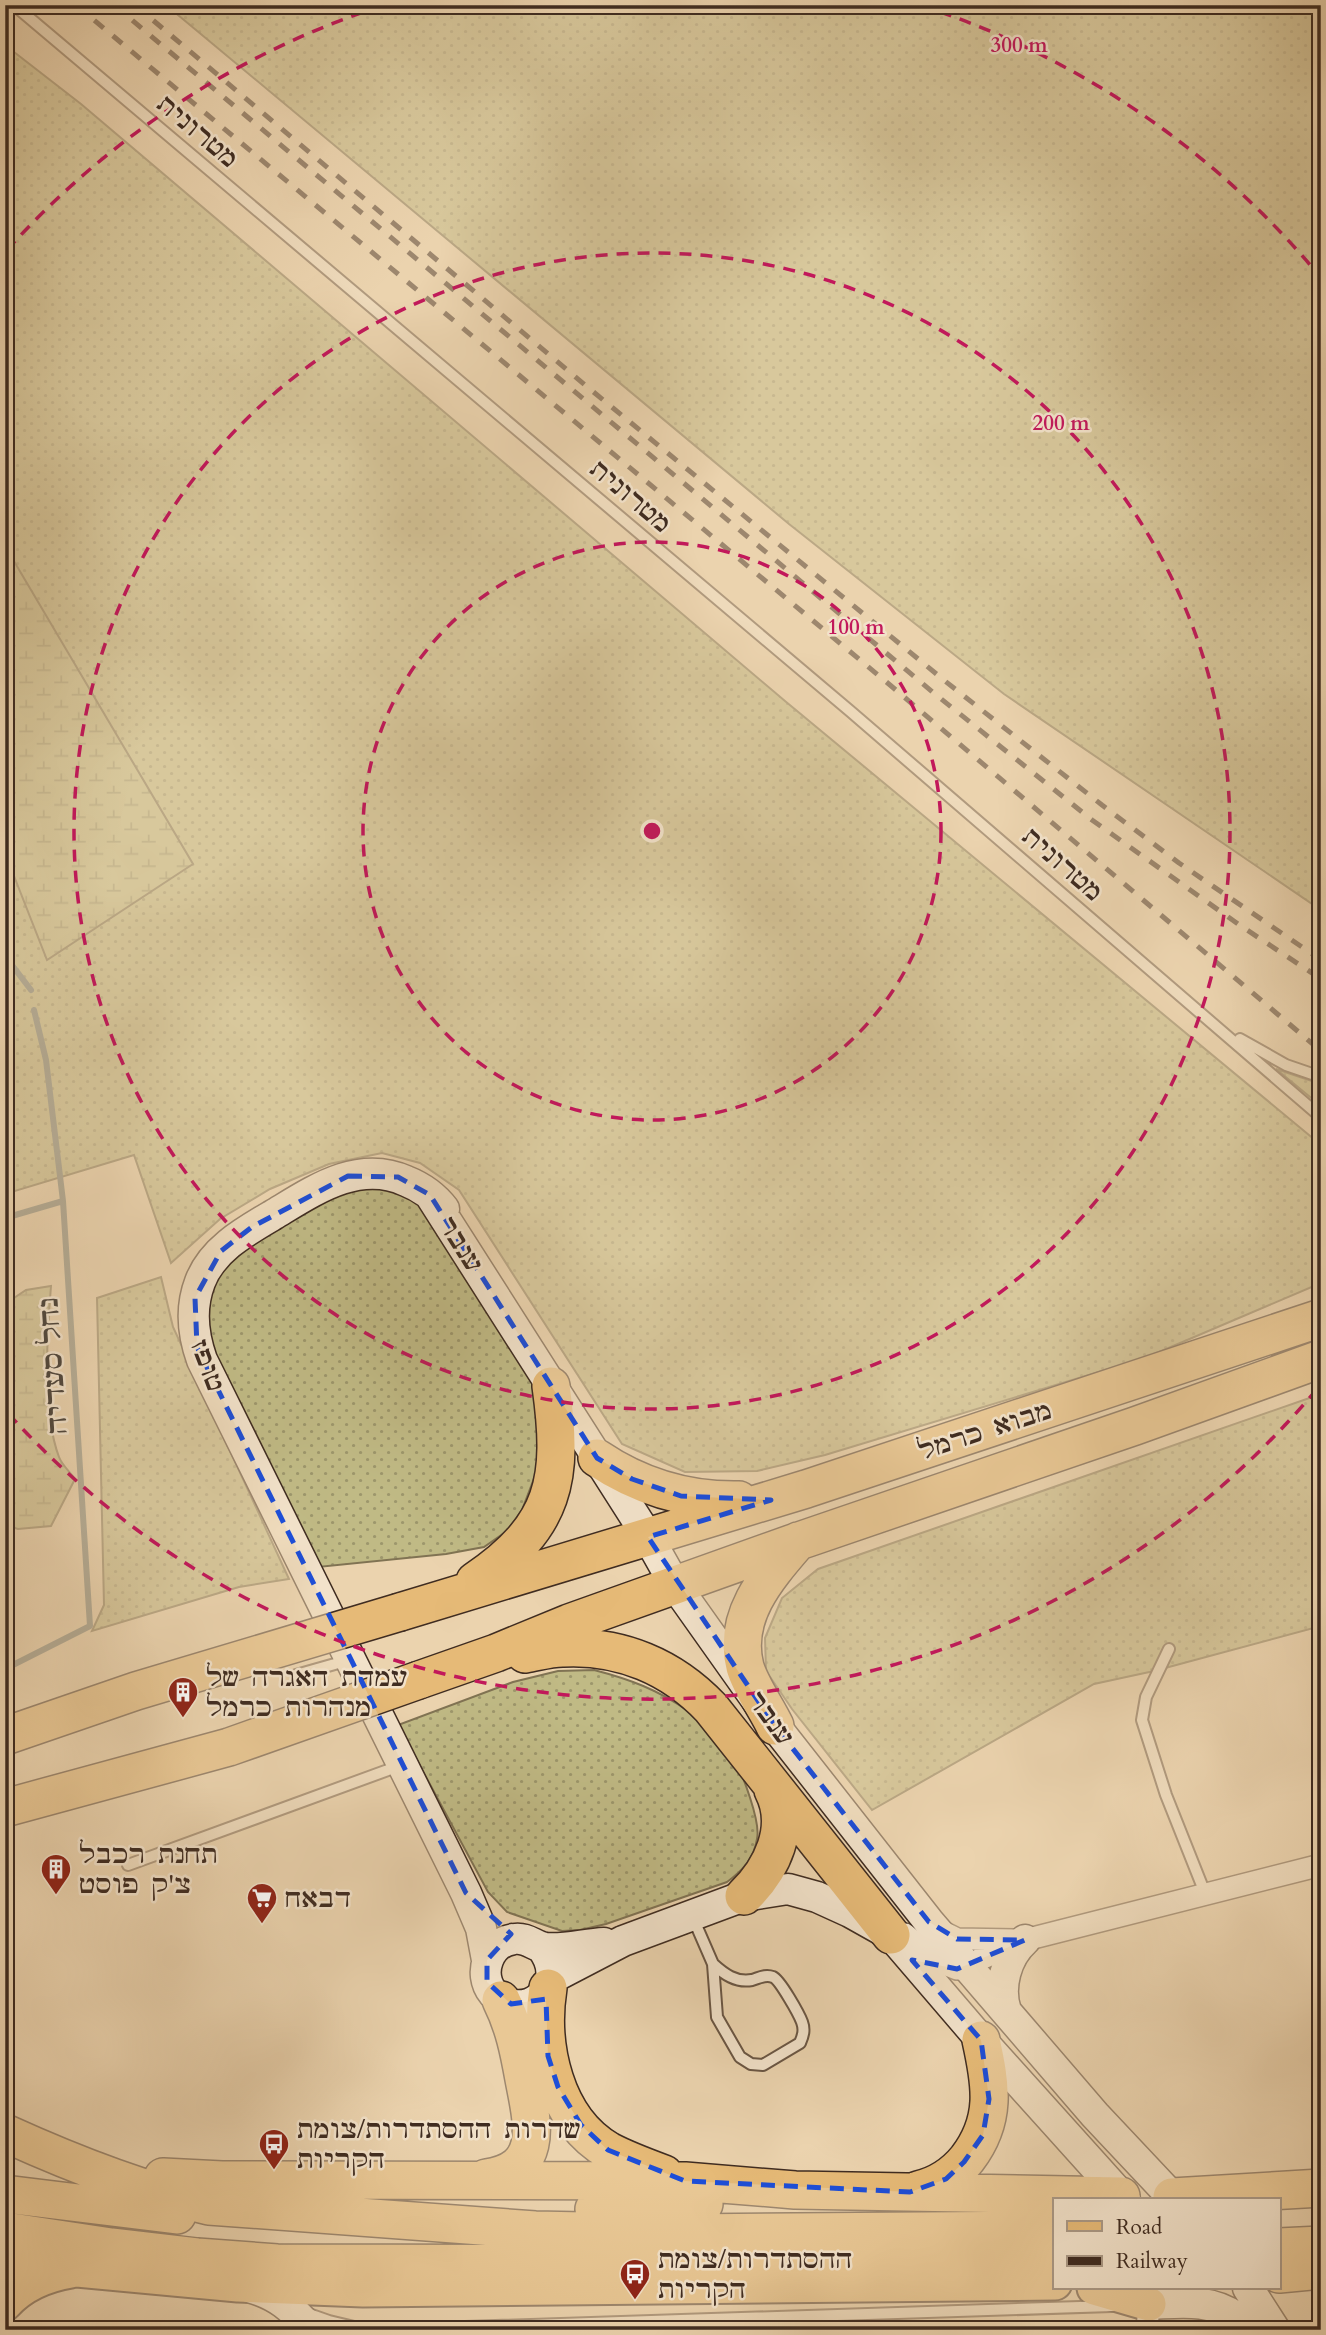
<svg xmlns="http://www.w3.org/2000/svg" width="1326" height="2335" font-family="Cardo,'Frank Ruhl Libre',serif">
	<style>
		.grass { fill: url(#grass-dots); stroke: #807353; stroke-width: 2 }
		.wetland { fill: url(#wetland-marsh); stroke: #807353; stroke-width: 2 }
		.lines { fill: none; stroke-linecap: round; stroke-linejoin: round }
		.stream { stroke: #767f79; stroke-width: 6 }
		.lane-casing { stroke: #6a5644; stroke-width: 14 }
		.street-casing { stroke: #6a5644; stroke-width: 24 }
		.secondary-casing { stroke: #3f2c21; stroke-width: 33 }
		.primary-casing { stroke: #3f2c21; stroke-width: 37 }
		.highway-casing { stroke: #3f2c21; stroke-width: 40 }
		.lane { stroke: #f2e2ca; stroke-width: 10 }
		.street { stroke: #f2e2ca; stroke-width: 21 }
		.secondary { stroke: #f2e2ca; stroke-width: 30 }
		.primary { stroke: #e6ba77; stroke-width: 33 }
		.highway { stroke: #e6ba77; stroke-width: 37 }
		.rail { stroke: #3f2c21; stroke-width: 5; stroke-dasharray: 12 12; stroke-linecap: butt }
		.highway-bridge-casing { stroke: #3f2c21; stroke-width: 40; stroke-linecap: butt }
		.highway-bridge { stroke: #e6ba77; stroke-width: 37 }
		.marked { fill: none; stroke: #1d4ed8; stroke-width: 5; stroke-dasharray: 14 9; stroke-linejoin: round }
		.ring { fill: none; stroke: #c2185b; stroke-width: 3.5; stroke-dasharray: 12 9 }
		.labels { text-anchor: middle; stroke-width: 5; stroke-linejoin: round; paint-order: stroke }
		.street-label { font-size: 26px; fill: #3f2c21; stroke: #f2e2ca }
		.poi-label { font-size: 26px; fill: #3f2c21; stroke: #f2e2ca; text-anchor: start }
		.water-label { font-size: 28px; font-style: italic; fill: #51483e; stroke: #f2e2ca }
		.centre { fill: #c2185b; stroke: #f2e2ca; stroke-width: 3.5 }
		.ring-label { font-size: 21px; text-anchor: middle; font-weight: bold; fill: #c2185b; stroke: #f2e2ca; stroke-width: 5; stroke-linejoin: round; paint-order: stroke }
	</style>
	<defs>
		<pattern id="grass-dots" width="8" height="8" patternUnits="userSpaceOnUse" patternTransform="scale(1.75)"><rect width="8" height="8" fill="#c0ba85"/><path d="M2 2h.1M6 6h.1" fill="none" stroke="#9d976c" stroke-width="1.8" stroke-linecap="round"/></pattern>
		<pattern id="wetland-marsh" width="20" height="14" patternUnits="userSpaceOnUse" patternTransform="scale(1.75)"><rect width="20" height="14" fill="#c0ba85"/><path d="M1 5h8M5 5V1M11 12h8M15 12V8" fill="none" stroke="#9d976c"/></pattern>
	</defs>
	<rect width="100%" height="100%" fill="#ebd3ae"/>
	<filter id="stains"><feTurbulence type="fractalNoise" baseFrequency=".00286" numOctaves="4"/><feColorMatrix values="0 0 0 0 .2 0 0 0 0 .09 0 0 0 0 .02 0 0 0 .5 -.17"/></filter>
	<radialGradient id="worn" r=".72"><stop offset=".6" stop-color="#630" stop-opacity="0"/><stop offset="1" stop-color="#630" stop-opacity=".3"/></radialGradient>
	<path class="grass" d="M166,5h1155v905l-317,-216 -215,-170z
		M5,45l76,59 704,597 536,444v138l-176,75 -320,97 -68,16 -72,1 -63,-28 -163,-254 -39,-27 -38,-10 -53,11 -59,25 -50,30 -49,44 -37,-108 -129,39z
		M1276,1069l45,15v22z
		M351,1188l43,1 28,15 118,189 1,67 -19,50 -15,21 -23,16 -38,7 -128,13 -109,-224 -2,-42 12,-29 24,-24 78,-47z
		M161,1277l12,50 116,252 -50,8 -147,44 12,-26 -7,-307z
		M1321,1394v232l-167,45 -60,13 -222,126 -80,-101 -26,-38 -1,-33 17,-40 36,-29z
		M594,1670c35,9 65,20 94,41 10,7 38,35 45,46 9,15 28,65 24,82 -3,20 -15,32 -30,43l-121,42 -26,6 -18,1 -55,-19 -19,-20 -90,-167 115,-43 45,-11z"/>
	<path class="wetland" d="M5,546l188,318 -146,96 -42,-107z
		M51,1286c-4,48 -9,126 8,171 3,8 11,15 16,22l-24,47 -33,3 -13,-4v-221l21,-14z"/>
	<g class="lines">
		<path class="stream" d="M5,956l26,34
			M5,1218l58,-17
			M5,1669l85,-43 -27,-425 -17,-141 -12,-50"/>
		<g class="lane-casing">
			<path id="lane" d="M14,5l836,706 471,406
				M1240,1039l46,26 35,12
				M1169,1649l-23,48 -4,23 24,75 39,98
				M296,1675l53,-15
				M128,1865l271,-99
				M693,1918l20,46 4,53 23,40 11,7 12,1 37,-22c3,-7 5,-13 2,-21 -3,-8 -22,-42 -29,-45 -8,-3 -14,1 -21,3 -16,3 -28,-6 -39,-16
				M309,2314l20,7 38,9
				M374,2330l738,-24"/>
		</g>
		<g class="street-casing">
			<path id="street" d="M939,1930l18,9 59,1
				M905,1934l34,28 18,7 68,-29 296,-75
				M1147,2330l2,-26"/>
		</g>
		<g class="secondary-casing">
			<path id="secondary" d="M430,1195l218,342 27,48 100,141 154,196 166,193 80,85
				M444,1209c-10,-13 -23,-22 -38,-28 -48,-22 -93,10 -133,34 -29,17 -61,35 -73,67 -10,26 -7,53 2,78l264,533 15,35 6,32
				M542,1948c31,41 -22,77 -49,45 -16,-20 -4,-51 21,-54 13,-2 20,7 31,9 18,2 40,-4 59,-5
				M552,1978l71,-37 121,-45 44,-7 29,8 33,15 41,23 90,105 144,160
				M1006,2011c-8,-24 0,-54 19,-71
				M249,2287c29,8 43,21 62,43
				M1248,2288l27,42
				M1149,2304c31,-1 60,-6 87,13"/>
		</g>
		<g class="primary-casing">
			<path id="primary" d="M5,2259l72,11 161,15 125,5 692,-7
				M1094,2288l55,16
				M5,2304c17,-19 42,-29 66,-33"/>
		</g>
		<g class="highway-casing">
			<path id="highway" d="M597,1458c43,29 89,43 142,42
				M475,1581c81,-55 89,-102 76,-195
				M400,1612l406,-123 515,-171
				M525,1654c12,-2 25,-6 38,-6 58,-3 109,19 148,60l180,227
				M419,1680l77,-27 73,-30 230,-82 336,-115 186,-67
				M775,1726c-9,-19 -24,-39 -30,-59 -13,-51 22,-90 53,-126
				M744,1896c28,-27 48,-69 29,-106
				M548,1988c-9,57 6,131 61,163 17,9 36,16 55,23
				M5,2133c66,30 134,57 204,73l326,24 148,3 372,-3
				M163,2177l59,3 463,1 110,9 326,6
				M486,2178c60,-8 46,-57 38,-99 -5,-28 -10,-53 -23,-79
				M918,2190c21,-5 36,-15 49,-31 30,-39 24,-74 14,-119
				M5,2194l172,21
				M1172,2197l149,-9
				M594,2209l110,-5
				M5,2231l106,16 86,10 80,6 389,1 389,-8
				M1279,2247l42,-2
				M1279,2274l42,-4"/>
		</g>
		<use href="#lane" class="lane"/>
		<use href="#street" class="street"/>
		<use href="#secondary" class="secondary"/>
		<use href="#primary" class="primary"/>
		<use href="#highway" class="highway"/>
		<path class="rail" d="M76,5l814,680 431,366
			M114,5l821,689 157,126 146,104 83,55
			M135,5l450,380 360,296 157,124 77,58 142,97"/>
		<g class="highway-bridge-casing">
			<path id="highway-bridge" d="M5,1736l131,-45 264,-79
				M5,1808l224,-61 190,-67"/>
		</g>
		<use href="#highway-bridge" class="highway-bridge"/>
	</g>
	<path d="M0 0H1326V2335H0ZM348,1176l50,1 32,18 167,263 35,21 49,17 90,4 -123,37 127,189 154,196 28,17 68,1 -68,29 -45,-9 69,80 8,59 -6,36 -19,27 -18,17 -36,13 -225,-11 -77,-31 -27,-25 -23,-38 -10,-31 -2,-57 -35,5 -24,-22v-22l24,-26 -45,-41 -269,-546 -2,-49 26,-47 31,-24z" fill="#ebd3ae" fill-opacity=".55" fill-rule="evenodd"/>
	<path class="marked" d="M348,1176l50,1 32,18 167,263 35,21 49,17 90,4 -123,37 127,189 154,196 28,17 68,1 -68,29 -45,-9 69,80 8,59 -6,36 -19,27 -18,17 -36,13 -225,-11 -77,-31 -27,-25 -23,-38 -10,-31 -2,-57 -35,5 -24,-22v-22l24,-26 -45,-41 -269,-546 -2,-49 26,-47 31,-24z"/>
	<g class="ring">
		<circle cx="652" cy="831" r="289"/>
		<circle cx="652" cy="831" r="578"/>
		<path d="M1317 1389A868 868 0 0 1 7 1412M7 250A868 868 0 0 1 384 5M920 5A868 868 0 0 1 1317 273"/>
	</g>
	<defs>
		<g id="building-pin" transform="scale(1.575)"><path d="M0 17L-7.5 6A9.5 9.5 0 1 1 7.5 6Z" fill="#8f2418" stroke="#f2e2ca"/><path d="M-4-6H4V6H1V3H-1V6H-4ZM-2.5-4.3h1.7v1.8h-1.7ZM.8-4.3h1.7v1.8H.8ZM-2.5-1h1.7V.8h-1.7ZM.8-1h1.7V.8H.8Z" fill="#fff"/></g>
		<g id="supermarket-pin" transform="scale(1.575)"><path d="M0 17L-7.5 6A9.5 9.5 0 1 1 7.5 6Z" fill="#8f2418" stroke="#f2e2ca"/><path d="M-6-5.5h2.5l.6 2H6L4.5 2H-2.5L-4.4-4H-6ZM-1.5 3.2a1.3 1.3 0 1 0 .1 0ZM3 3.2a1.3 1.3 0 1 0 .1 0Z" fill="#fff"/></g>
		<g id="bus-pin" transform="scale(1.575)"><path d="M0 17L-7.5 6A9.5 9.5 0 1 1 7.5 6Z" fill="#8f2418" stroke="#f2e2ca"/><path d="M-5-6H5V4H4V6H2V4H-2V6H-4V4H-5ZM-3.5-4V0h7V-4ZM-3.5 1.2v1.5H-2V1.2ZM2 1.2v1.5H3.5V1.2Z" fill="#fff"/></g>
	</defs>
	<g fill-rule="evenodd">
		<use href="#building-pin" x="183" y="1692"/>
		<use href="#building-pin" x="56" y="1869"/>
		<use href="#supermarket-pin" x="262" y="1898"/>
		<use href="#bus-pin" x="274" y="2144"/>
		<use href="#bus-pin" x="635" y="2274"/>
	</g>
	<g class="labels">
		<g class="street-label">
			<text transform="translate(198 131) rotate(40)" y="9">מטרונית</text>
			<text transform="translate(631 496) rotate(40)" y="9">מטרונית</text>
			<text transform="translate(1063 864) rotate(41)" y="9">מטרונית</text>
			<text transform="translate(461 1244) rotate(58)" y="9">ענבר</text>
			<text transform="translate(208 1365) rotate(69)" y="9">טופז</text>
			<text transform="translate(985 1430) rotate(-18)" y="9">מבוא כרמל</text>
			<text transform="translate(771 1718) rotate(54)" y="9">ענבר</text>
		</g>
		<g class="poi-label">
			<text x="206" y="1686">עמדת האגרה של<tspan x="206" dy="30">מנהרות כרמל</tspan></text>
			<text x="79" y="1863">תחנת רכבל<tspan x="79" dy="30">צ'ק פוסט</tspan></text>
			<text x="285" y="1907">דבאח</text>
			<text x="297" y="2138">שדרות ההסתדרות/צומת<tspan x="297" dy="30">הקריות</tspan></text>
			<text x="658" y="2268">ההסתדרות/צומת<tspan x="658" dy="30">הקריות</tspan></text>
		</g>
		<g class="water-label">
			<text transform="translate(52 1366) rotate(-94)" y="10">נחל סעדיה</text>
		</g>
	</g>
	<circle cx="652" cy="831" r="10" class="centre"/>
	<g class="ring-label">
		<text x="1019" y="52">300 m</text>
		<text x="1061" y="430">200 m</text>
		<text x="856" y="634">100 m</text>
	</g>
	<rect width="1326" height="2335" fill="none" stroke="#ebd3ae" stroke-width="28"/>
	<rect x="7" y="7" width="1312" height="2321" fill="none" stroke="#3f2c21" stroke-width="3.5"/>
	<rect x="14" y="14" width="1298" height="2307" fill="none" stroke="#3f2c21" stroke-width="2"/>
	<rect x="1053" y="2198" width="228" height="91" fill="#f2e2ca" stroke="#aa9986" stroke-width="2"/>
	<rect x="1067" y="2221" width="35" height="10" fill="#e6ba77" stroke="#aa9986" stroke-width="2"/>
	<text x="1116" y="2234" font-size="21" fill="#3f2c21">Road</text>
	<rect x="1067" y="2256" width="35" height="10" fill="#3f2c21" stroke="#aa9986" stroke-width="2"/>
	<text x="1116" y="2268" font-size="21" fill="#3f2c21">Railway</text>
	<rect width="100%" height="100%" filter="url(#stains)"/>
	<rect width="100%" height="100%" fill="url(#worn)"/>
</svg>
